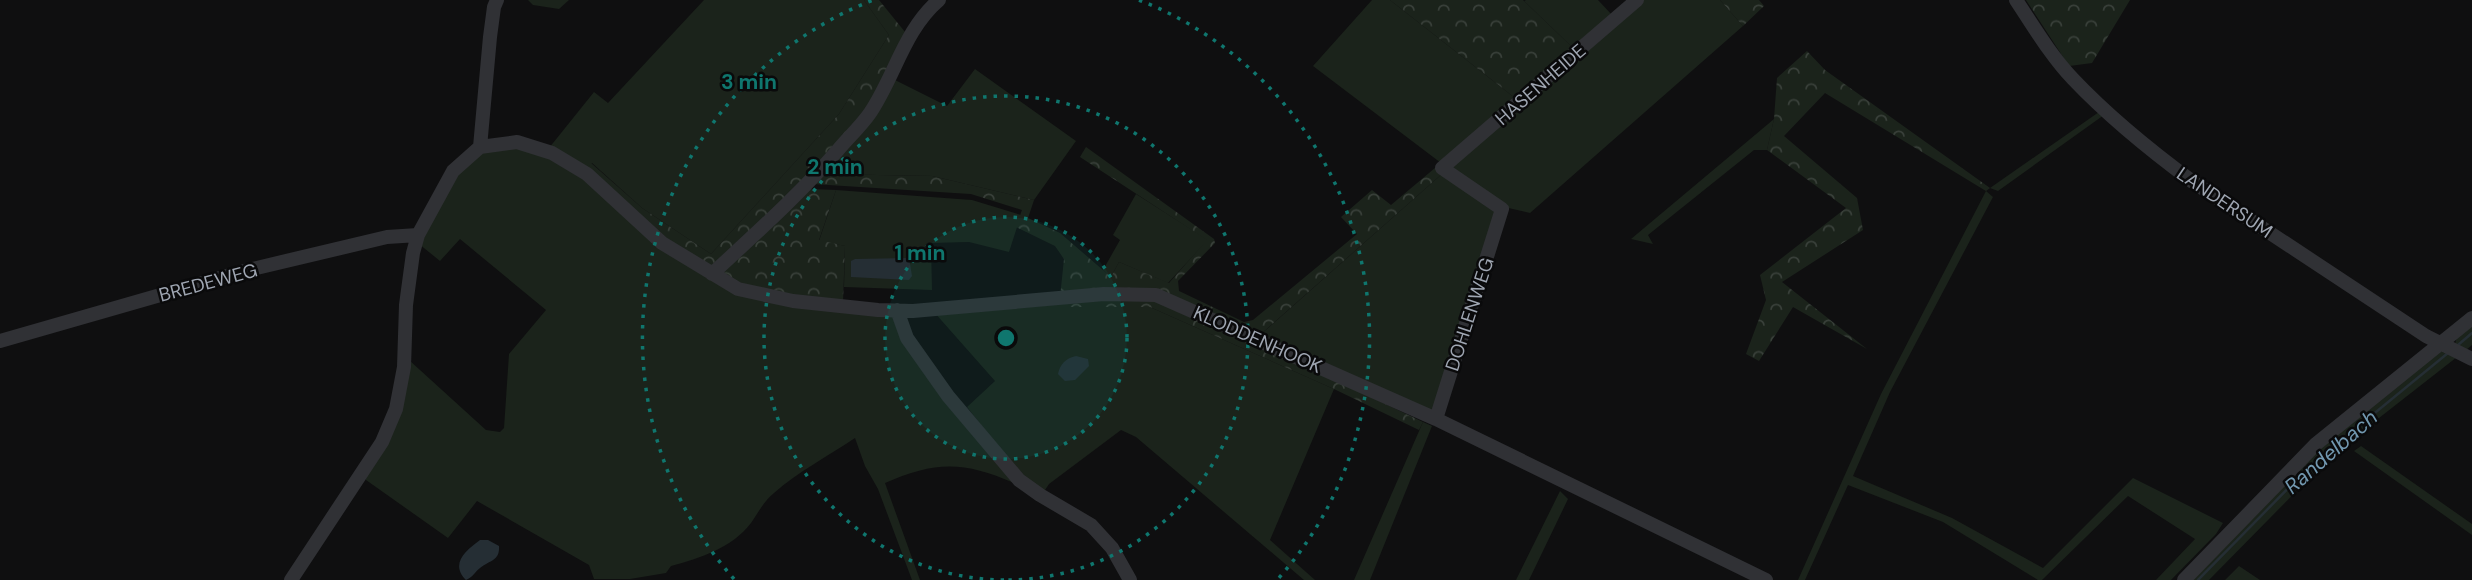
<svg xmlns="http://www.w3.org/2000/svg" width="2472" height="580" font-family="'DM Sans',sans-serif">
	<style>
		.grass { fill: #1b231b }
		.forest { fill: url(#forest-crowns) }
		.water { fill: #252e34 }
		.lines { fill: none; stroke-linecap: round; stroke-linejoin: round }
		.stream { stroke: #252e34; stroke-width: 2.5 }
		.minor { stroke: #303135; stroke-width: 14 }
		.ring { fill: none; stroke: #0f766e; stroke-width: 3.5; stroke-dasharray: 3.5 7 }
		.labels { text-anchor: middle; stroke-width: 5; stroke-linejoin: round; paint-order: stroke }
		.street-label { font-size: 19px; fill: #9fa6b2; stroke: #0a0a0b }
		.water-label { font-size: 21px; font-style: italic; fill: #7298b0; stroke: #0a0a0b }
		.centre { fill: #0f766e; stroke: #0a0a0b; stroke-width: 3.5 }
		.ring-label { font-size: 21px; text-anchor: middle; font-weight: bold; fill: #0f766e; stroke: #0a0a0b; stroke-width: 5; stroke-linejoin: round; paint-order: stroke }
	</style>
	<defs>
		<pattern id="forest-crowns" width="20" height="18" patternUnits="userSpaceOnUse" patternTransform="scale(1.75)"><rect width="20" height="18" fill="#1b231b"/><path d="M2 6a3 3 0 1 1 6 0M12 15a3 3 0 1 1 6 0" fill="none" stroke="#39403a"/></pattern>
	</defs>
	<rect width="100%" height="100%" fill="#0f0f10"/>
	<path class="grass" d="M528,0h41l-10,9 -26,-4z
		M704,0h160l25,35 -50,79 -128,140 -69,-46 -50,-45 -6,7 -37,-22 45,-56 14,11z
		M1372,0h18l125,98 -74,65 -128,-97z
		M1526,0h72l15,16 -40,32 -49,-47z
		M1639,0h81l23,26 -213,187 -26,-6 -56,-40z
		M975,69l101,72 -42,59 -102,-24 -111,-2 74,-94 52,26z
		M2099,112l5,3 -106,76 -8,-3z
		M1774,119l-7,31h-13l-106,85 5,9 -22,-5z
		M516,145l36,12 31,20 127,101 185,37 119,168c-50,-22 -79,-22 -129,0l35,97h-8l-34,-91 -13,-23 -10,-28c-27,18 -57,34 -81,55 -11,9 -15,19 -23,30 -19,25 -51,35 -80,43l-5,7 -36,6h-36l-5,-14 -112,-64 -29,37 -82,-58v-5l43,-115 77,70 14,2 4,-4 5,-74 37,-44 -86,-71 -20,22 -21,-17 35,-68 28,-26z
		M1443,173l55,39 -64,203 -174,-80z
		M836,190l136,10 49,15 -12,37 -40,-10 -38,1 1,47 -88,-3 1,-41 -26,-5z
		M1986,191l7,6 -103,195 -37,84 99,42 91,50 90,-90 90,45 -7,11 -45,46h-15l39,-41 -67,-43 -86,84h-4l-95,-58 -95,-37 -43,95h-7l83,-186z
		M1136,194l72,46 -40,43 -49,-21 -8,15 -8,-7 17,-30 -7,-5z
		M1060,303v4h90l184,82 -64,151 45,40h-11l-168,-143 -15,-7 -72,54 -6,9 -22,-17 -54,-69 28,-26 -61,-69z
		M2472,324v21l-7,6 -10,-7 2,-7z
		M2440,351l17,6 -124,97 -124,126h-18l130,-134z
		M1423,422l9,4 -62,154h-16z
		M2361,446l111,78v11l-118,-84z
		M1560,491l8,8 -39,81h-13z
		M2239,566l21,14h-35z"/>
	<path class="forest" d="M864,0h15l26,32 -38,78 -60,79 29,1 -17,50 26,6 -2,56 -104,-16 -76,-46 -77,-70 5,-7 51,45 69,46 128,-140 50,-79z
		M1390,0h133l50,48 -58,50z
		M1720,0h39l5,6 -21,20z
		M2026,0h104l-38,63 -23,3z
		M1807,51l18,19 165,118 -4,3 -161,-98 -41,43 73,62 6,32 -81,52 85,67 -74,-42 -34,54 -13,-7 20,-54 -6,-25 86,-67 -79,-58 7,-31 3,-41z
		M1086,147l128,92 1,4 -37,38 1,10 65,31 9,-2 104,-86 -16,-17 31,-27 19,15 44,-37 8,5 -190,168 170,81 -4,8 -85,-41 -184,-82h-91l5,-48 -9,-13 -39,-19 6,-17 -51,-16 -158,-10 8,-10 111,2 102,24 -6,18 32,15 51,44 8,-15 50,21 38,-43 -127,-83z"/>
	<path class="water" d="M909,258l3,18 -3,4 -58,-3v-16l4,-2z
		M1076,356l12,3 1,7 -14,14 -10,1 -7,-7c2,-10 8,-16 18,-18z
		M480,540h8l11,6c1,15 -9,14 -19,22 -6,5 -7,9 -14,12 -16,-16 -1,-29 14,-40z"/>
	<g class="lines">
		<path class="stream" d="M2458,345l14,-12
			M2198,580l112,-114 138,-113"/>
		<path class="minor" d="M2016,0c18,27 35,56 57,79 36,38 78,72 120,103l233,154 46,23
			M480,147l10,-110 4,-30 3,-7
			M712,274c43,-40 87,-79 126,-124 10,-12 23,-24 32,-37 25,-37 34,-83 69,-113
			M897,310l10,28 41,58 71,84 21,15 51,30 21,23 18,32
			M0,341l244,-70 143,-34 31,-2
			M1436,419l66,-210 -60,-41 195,-168
			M291,580l91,-138 14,-33 8,-42 2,-62 7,-52 5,-18 35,-64 27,-24 37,-5 35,11 35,21 75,69 76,46 55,12 85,9 35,1 191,-17 52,1 280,124 330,161
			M2184,580l132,-136 156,-126"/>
	</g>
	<circle cx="1006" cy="338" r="121" fill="#0f766e" fill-opacity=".12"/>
	<g class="ring">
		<circle cx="1006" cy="338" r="121"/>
		<path d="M1004 580A242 242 0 1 1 1008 580"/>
		<path d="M734 579A363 363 0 0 1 873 0M1139 0A363 363 0 0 1 1278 579"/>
	</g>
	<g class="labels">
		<g class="street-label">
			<text transform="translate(1540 84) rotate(-41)" y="7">HASENHEIDE</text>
			<text transform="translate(2225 202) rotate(34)" y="7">LANDERSUM</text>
			<text transform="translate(208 282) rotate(-15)" y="7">BREDEWEG</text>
			<text transform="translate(1469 314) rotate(-72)" y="7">DOHLENWEG</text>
			<text transform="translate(1258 339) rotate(24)" y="7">KLODDENHOOK</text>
		</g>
		<g class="water-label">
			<text transform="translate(2331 452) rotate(-41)" y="7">Randelbach</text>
		</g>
	</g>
	<circle cx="1006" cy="338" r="10" class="centre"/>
	<g class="ring-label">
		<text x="749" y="89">3 min</text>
		<text x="835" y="174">2 min</text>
		<text x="920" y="260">1 min</text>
	</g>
</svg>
